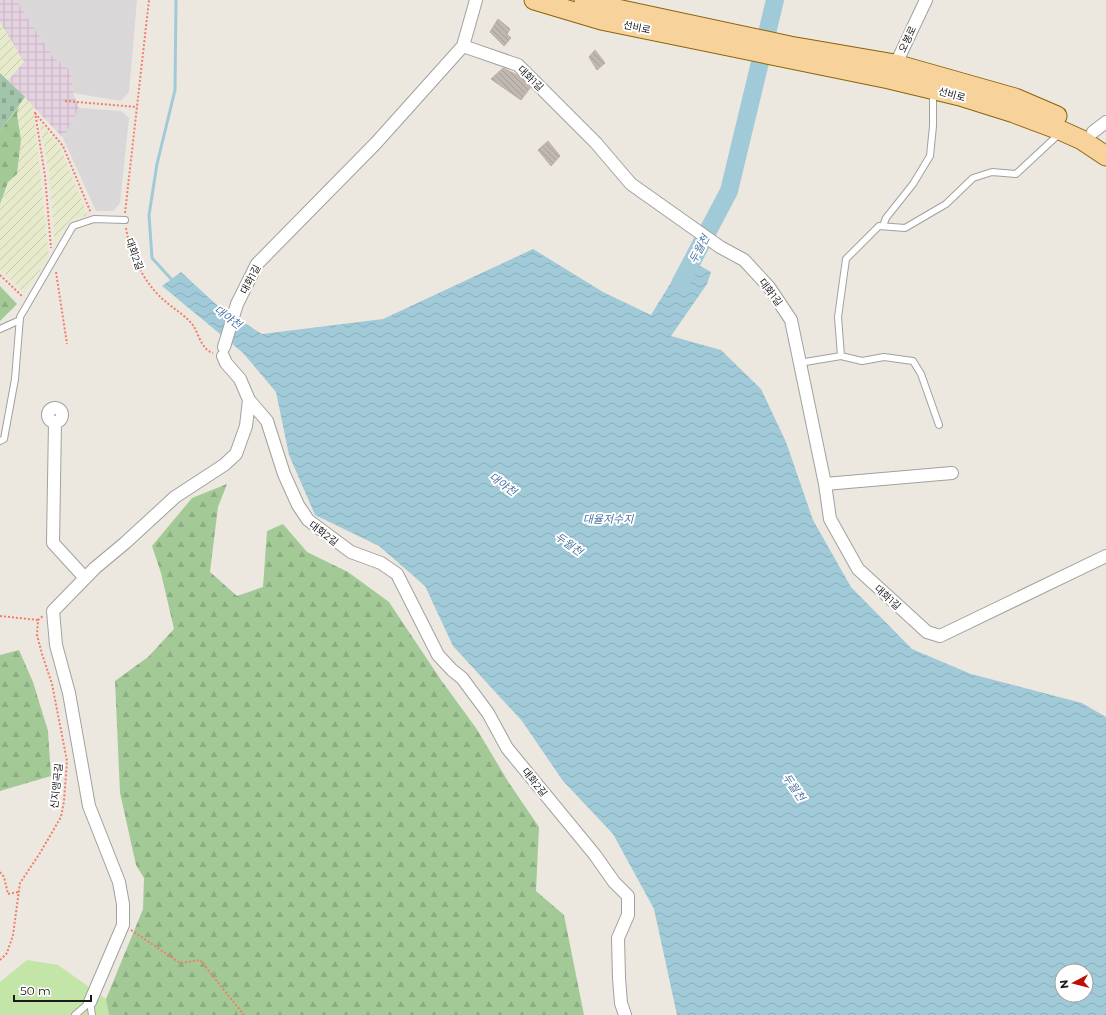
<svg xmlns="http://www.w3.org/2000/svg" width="1106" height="1015" font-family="Montserrat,'Noto Sans KR',sans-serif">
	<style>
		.residential { fill: #d9d7d7 }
		.industrial { fill: url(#industrial-grid) }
		.farmland { fill: url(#farmland-furrows) }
		.grass { fill: #c3e5a7 }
		.forest { fill: url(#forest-firs) }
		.cemetery { fill: url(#cemetery-stones) }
		.water { fill: url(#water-waves); fill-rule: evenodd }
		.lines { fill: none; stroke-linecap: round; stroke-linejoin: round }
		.stream { stroke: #a1cad8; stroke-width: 3 }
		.river { stroke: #a1cad8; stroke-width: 18 }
		.building { fill: url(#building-back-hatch); stroke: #bdafa3 }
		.lane-casing { stroke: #a1a1a1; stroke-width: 8 }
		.street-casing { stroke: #a1a1a1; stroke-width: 14 }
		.primary-casing { stroke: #8b6406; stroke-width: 21 }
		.path { stroke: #f37d6a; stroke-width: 2; stroke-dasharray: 2 2; stroke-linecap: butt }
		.lane { stroke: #fff; stroke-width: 6 }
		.street { stroke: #fff; stroke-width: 12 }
		.primary { stroke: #f7d29a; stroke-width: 19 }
		.labels { text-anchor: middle; stroke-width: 4; stroke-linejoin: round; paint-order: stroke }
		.street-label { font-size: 10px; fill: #1a1a1a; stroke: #fff }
		.water-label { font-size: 11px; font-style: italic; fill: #4c75a5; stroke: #fff }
	</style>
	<defs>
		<pattern id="industrial-grid" width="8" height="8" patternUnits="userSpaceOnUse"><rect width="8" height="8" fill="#e5d2e1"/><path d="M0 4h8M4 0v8" fill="none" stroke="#c4b4c0"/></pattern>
		<pattern id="farmland-furrows" width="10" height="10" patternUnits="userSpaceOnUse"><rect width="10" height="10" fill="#e7ebcb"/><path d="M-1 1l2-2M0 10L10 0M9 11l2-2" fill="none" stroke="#c6c9ae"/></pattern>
		<pattern id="forest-firs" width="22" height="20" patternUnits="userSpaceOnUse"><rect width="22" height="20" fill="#a3ca96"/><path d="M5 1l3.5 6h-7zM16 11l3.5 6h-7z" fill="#8cad81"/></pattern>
		<pattern id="cemetery-stones" width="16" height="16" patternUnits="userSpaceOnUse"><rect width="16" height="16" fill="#a2c4a8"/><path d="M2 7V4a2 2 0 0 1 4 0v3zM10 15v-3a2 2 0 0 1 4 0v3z" fill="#8ba890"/></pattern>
		<pattern id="water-waves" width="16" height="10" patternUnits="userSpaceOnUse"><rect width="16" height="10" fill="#a1cad8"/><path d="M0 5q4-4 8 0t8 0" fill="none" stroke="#8aadb9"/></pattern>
		<pattern id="building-back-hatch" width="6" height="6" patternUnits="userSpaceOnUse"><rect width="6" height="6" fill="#c0b8b0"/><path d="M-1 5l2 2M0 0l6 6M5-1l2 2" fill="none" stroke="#a49e97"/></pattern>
	</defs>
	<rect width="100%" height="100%" fill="#ece8e0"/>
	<path class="residential" d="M16,0h121l-8,92 -8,9 -48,-8 -2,-22 -18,-14z
		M79,108l42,3 8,7 -9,85 -7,8h-17l-33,-73z"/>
	<path class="industrial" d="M0,0h16l37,57 18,14 2,22 6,15 -16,30 -55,-58 16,-18 -24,-40z"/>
	<path class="farmland" d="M0,22l24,40 -16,18 -8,-7z
		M25,97l8,9 16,151 -25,36 -24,-24v-65l8,-22 9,-9 4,-33 -4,-26 2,-8z
		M39,121l21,26 28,68 -19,6 -14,23 -6,-72z"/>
	<path class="grass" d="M27,960l31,5 48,34 3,16h-109v-33z"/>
	<path class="forest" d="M19,106l-2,8 4,26 -4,34 -9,8 -8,22v-73z
		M0,286l17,18 -17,17z
		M227,484l-9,23 -8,65 27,24 26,-9 4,-56 16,-7 24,28 41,20 41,30 52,78 35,48 33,55 30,44 -3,64 28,24 20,100h-475l-3,-16 37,-90 1,-31 -8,-13 -16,-72 -5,-112 33,-24 26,-28 -13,-56 -9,-27 40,-48z
		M19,650l14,32 15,49 3,45 -51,15v-136z"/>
	<path class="cemetery" d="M0,73l25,24 -25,34z"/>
	<path class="water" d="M533,249l70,43 48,23 35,-57 25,14 -4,12 -36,52 50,14 40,39 25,53 27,78 38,67 61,62 59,25 111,29 24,14v298h-429l-23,-106 -41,-75 -50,-53 -41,-60 -69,-75 -28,-60 -46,-40 -64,-31 -26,-60 -13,-63 -33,-39 -81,-67 19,-14 37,34 44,28 121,-15zM1062,971h24v24h-24z"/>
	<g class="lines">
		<path class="stream" d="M173,281l-21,-23 -3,-43 8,-51 18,-74 1,-90"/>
		<path class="river" d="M680,284l49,-93 46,-191"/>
	</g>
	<path class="building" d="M498,19l12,10 -3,5 4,4 -7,8 -14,-14z
		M595,50l10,13 -8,7 -8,-13z
		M503,68l16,8 11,12 -9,12 -30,-21z
		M548,141l12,15 -9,10 -13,-16z"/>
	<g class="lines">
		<g class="lane-casing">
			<path id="lane" d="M883,226l3,-8 27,-34 17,-28 3,-30v-33
				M0,329l20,-9
				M841,356l-3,-39 8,-58 33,-33 26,2 41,-24 27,-26 19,-6 24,2 43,-40
				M799,363l42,-7 21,5 22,-4 29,4 8,13 18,51
				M0,441l4,-2 11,-60 5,-62 53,-91 21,-7 31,1
				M90,1002l2,13
				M75,1015l15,-13"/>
		</g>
		<g class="street-casing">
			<path id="street" d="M463,46l55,19 78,78 35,41 89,63 24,13 25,27 22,33 34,164 5,35 28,50 69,63 13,4 166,-80
				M893,70l33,-70
				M1093,132l13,-10
				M224,347l13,-43 20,-40 119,-121 87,-97 13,-46
				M223,356l3,7 14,16 9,21 18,21 17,53 14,31 10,15 43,32 30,11 16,11 41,81 14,15 10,8 26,35 19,35 88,107 19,27 14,14v19l-10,23 1,40 2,25 4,12
				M48 415a7 7 0 1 1 14 0a7 7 0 1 1-14 0Z
				M55,422l-2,121 32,35
				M825,484l127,-11
				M90,1002l33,-77v-21l-4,-22 -30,-76 -20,-113 -13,-48 -3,-34 42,-43 30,-25 50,-46 49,-32 12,-11 10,-28 3,-26"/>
		</g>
		<g class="primary-casing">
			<path id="primary" d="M534,0l67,20 288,59 71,17 54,17 48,18 20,9 24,16
				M584,0l19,6 187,40 105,18 120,34 42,18"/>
		</g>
		<path class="path" d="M65,101l72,6
			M35,112l10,64 6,72
			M35,113l28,33 28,67
			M125,213l24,-213
			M126,228c4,27 19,57 40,74 8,7 22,15 28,25 5,8 8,23 19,26
			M56,272l11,72
			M0,275l23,22
			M0,616l38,4
			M0,872l4,5 4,17 10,-2
			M131,930l49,33 20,-3 44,55
			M0,960l7,-7 6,-18 7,-52 20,-30 21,-36 3,-16 3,-40 -15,-77 -10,-30 -5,-19 1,-15 5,-4"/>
		<use href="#lane" class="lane"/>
		<use href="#street" class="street"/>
		<use href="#primary" class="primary"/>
	</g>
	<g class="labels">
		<g class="street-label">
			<text transform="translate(637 27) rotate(12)" y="4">선비로</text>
			<text transform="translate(907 39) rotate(-65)" y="4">오봉로</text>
			<text transform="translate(531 78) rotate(44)" y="4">대화1길</text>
			<text transform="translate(952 94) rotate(15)" y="4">선비로</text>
			<text transform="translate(135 254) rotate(70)" y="4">대화2길</text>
			<text transform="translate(250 279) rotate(-62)" y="4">대화1길</text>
			<text transform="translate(771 292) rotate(53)" y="4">대화1길</text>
			<text transform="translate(324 533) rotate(37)" y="4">대화2길</text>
			<text transform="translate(888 597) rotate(42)" y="4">대화1길</text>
			<text transform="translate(535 782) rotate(51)" y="4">대화2길</text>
			<text transform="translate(56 786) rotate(-84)" y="4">신지앵곡길</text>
		</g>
		<g class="water-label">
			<text transform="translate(699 249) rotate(-62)" y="4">두월천</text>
			<text transform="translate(228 317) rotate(36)" y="4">대야천</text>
			<text transform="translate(503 484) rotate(36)" y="4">대야천</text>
			<text x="608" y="523">대율저수지</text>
			<text transform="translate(569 544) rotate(36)" y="4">두월천</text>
			<text transform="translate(794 787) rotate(56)" y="4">두월천</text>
		</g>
	</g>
	<g transform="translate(1074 983) rotate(263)"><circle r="19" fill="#ffffff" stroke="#a3a3a3"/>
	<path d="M0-3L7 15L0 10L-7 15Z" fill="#bd0f08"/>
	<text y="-6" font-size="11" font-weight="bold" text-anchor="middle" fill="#1a1a1a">N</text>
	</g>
	<path d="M14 995v6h77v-6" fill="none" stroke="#1a1a1a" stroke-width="2"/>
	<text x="20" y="995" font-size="12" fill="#1a1a1a" stroke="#ffffff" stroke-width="3" paint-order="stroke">50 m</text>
</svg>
